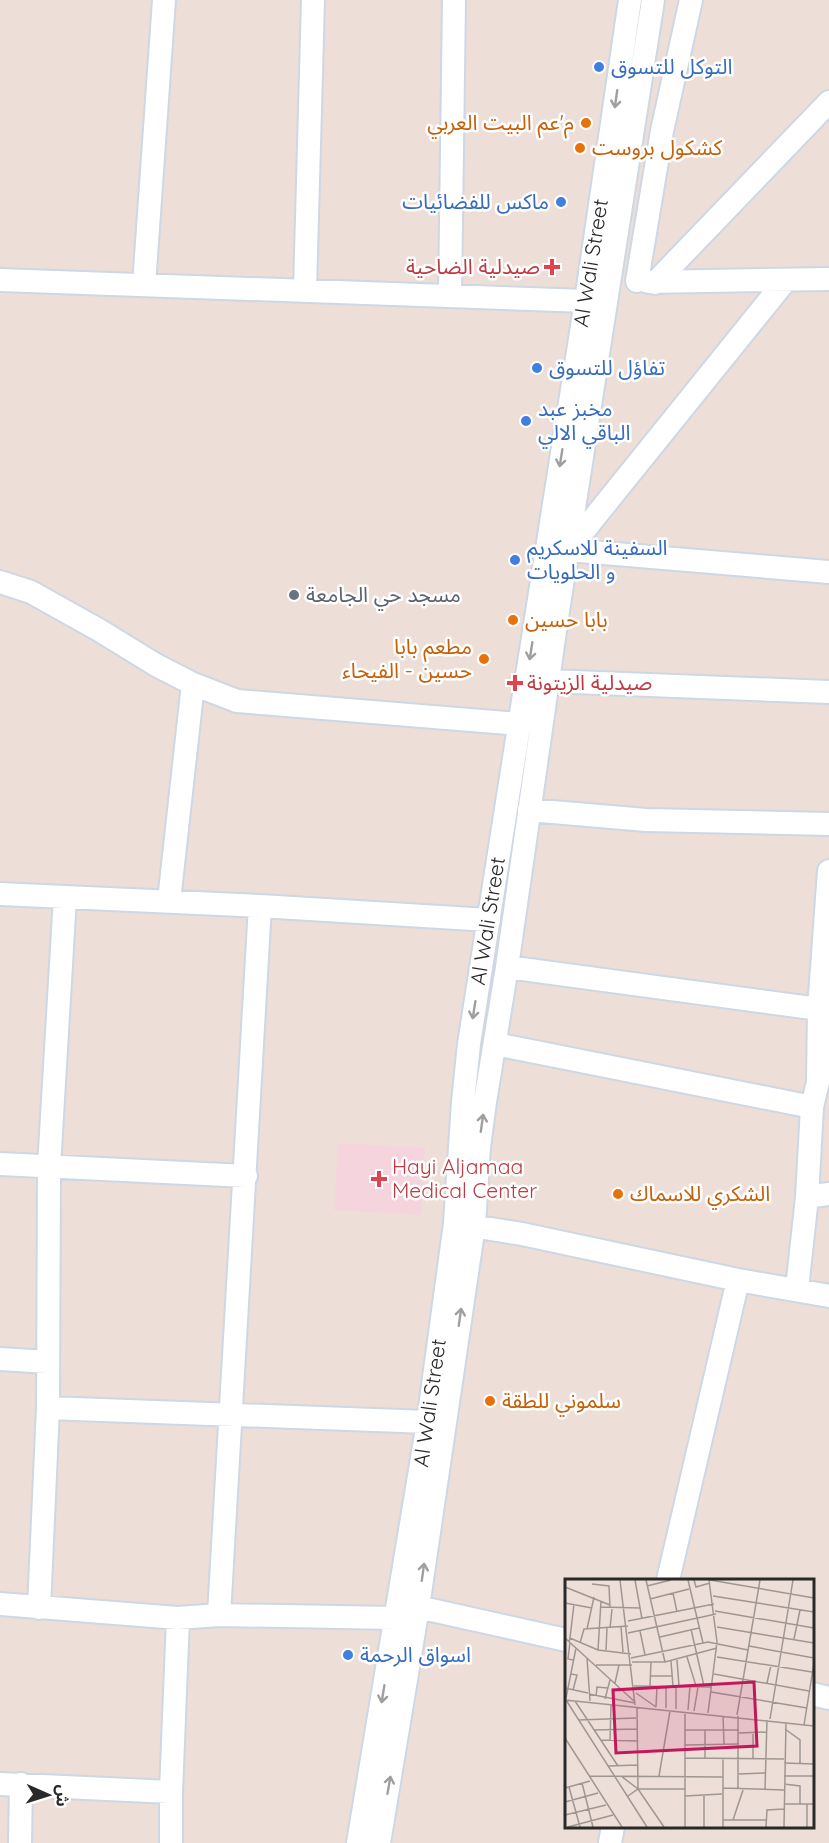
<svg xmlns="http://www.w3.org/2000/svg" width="829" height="1843" font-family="Quicksand,'Noto Sans Arabic',sans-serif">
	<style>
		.medical { fill: #f5d4de }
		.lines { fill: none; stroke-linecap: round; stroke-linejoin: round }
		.minor-casing { stroke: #ced7e4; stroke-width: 26 }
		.minor { stroke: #fff; stroke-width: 22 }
		.oneway { stroke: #9f9f9f }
		.shop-dot { fill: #3f7fe0; stroke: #fff; stroke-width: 2 }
		.food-dot { fill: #e8710a; stroke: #fff; stroke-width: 2 }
		.health-dot { fill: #e0444e; stroke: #fff; stroke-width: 2 }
		.worship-dot { fill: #6b7280; stroke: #fff; stroke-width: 2 }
		.labels { text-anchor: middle; stroke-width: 5; stroke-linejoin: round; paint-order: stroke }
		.shop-label { font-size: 21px; fill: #366cbe; stroke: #fff; text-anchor: start }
		.food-label { font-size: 21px; fill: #c56008; stroke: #fff; text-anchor: start }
		.street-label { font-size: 21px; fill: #292929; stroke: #fff }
		.health-label { font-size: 21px; fill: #be3a42; stroke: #fff; text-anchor: start }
		.worship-label { font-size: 21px; fill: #5b616d; stroke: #fff; text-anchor: start }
		.inset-road { fill: none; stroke: #9f9692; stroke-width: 1.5 }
		.view { fill: #c2185b; fill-opacity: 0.15; stroke: #c2185b; stroke-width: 3 }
		.inset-edge { fill: none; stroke: #292929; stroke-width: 3 }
	</style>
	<rect width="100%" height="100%" fill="#eddfd8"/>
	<path class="medical" d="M338,1143l87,5 -4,67 -87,-5z"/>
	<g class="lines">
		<g class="minor-casing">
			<path id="minor" d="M0,280l586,21
				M637,281l25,-150 29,-131
				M648,282l181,-3
				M655,283l174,-181
				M144,285l20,-285
				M305,290l8,-290
				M450,296l4,-296
				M569,549l216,-268
				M568,550l261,22
				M0,582l31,10 68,38 57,35 37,19 44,17 283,23
				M548,681l281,11
				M529,810l117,10 183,4
				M0,894l260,12 229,14
				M169,901l24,-217
				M507,967l312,42
				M495,1044l317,63
				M0,1164l246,12
				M807,1197l22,-3
				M460,1224l62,10 216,46 91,16
				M797,1289l10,-92 5,-90 6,-25 1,-73 10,-138
				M0,1359l48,3
				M48,1408l380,14
				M668,1580l70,-300
				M0,1604l178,14 41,-3 176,3
				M418,1607l148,33
				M39,1608l9,-200 1,-241 16,-270
				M219,1615l41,-709
				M812,1694l17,4
				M0,1784l171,8
				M20,1843l1,-59
				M171,1843v-51l7,-174
				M358,1843l70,-421 27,-199 8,-121 6,-58 117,-743 44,-301
				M379,1843l39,-236 56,-382 5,-78 6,-45 22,-135 49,-343 97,-624
				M610,1843l3,-17"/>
		</g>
		<use href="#minor" class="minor"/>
	</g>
	<defs><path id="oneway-shaft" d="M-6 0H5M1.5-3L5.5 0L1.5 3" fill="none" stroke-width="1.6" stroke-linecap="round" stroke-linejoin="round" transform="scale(1.5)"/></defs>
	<g class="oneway">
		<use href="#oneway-shaft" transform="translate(616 99) rotate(98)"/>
		<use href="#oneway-shaft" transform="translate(561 458) rotate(99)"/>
		<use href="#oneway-shaft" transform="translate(531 651) rotate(99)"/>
		<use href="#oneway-shaft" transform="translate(474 1010) rotate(99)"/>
		<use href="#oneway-shaft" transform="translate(482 1123) rotate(-82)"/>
		<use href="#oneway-shaft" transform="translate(460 1317) rotate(-82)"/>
		<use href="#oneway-shaft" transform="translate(423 1572) rotate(-82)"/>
		<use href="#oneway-shaft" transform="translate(383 1694) rotate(99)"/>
		<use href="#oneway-shaft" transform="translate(389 1785) rotate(-80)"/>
	</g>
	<g class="shop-dot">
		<circle cx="599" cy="67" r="6"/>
		<circle cx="561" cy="202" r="6"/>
		<circle cx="537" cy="368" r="6"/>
		<circle cx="526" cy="421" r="6"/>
		<circle cx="515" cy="560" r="6"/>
		<circle cx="348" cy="1655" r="6"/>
	</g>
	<g class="food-dot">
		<circle cx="586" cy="123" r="6"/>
		<circle cx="580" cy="148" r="6"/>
		<circle cx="513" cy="620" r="6"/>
		<circle cx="484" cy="659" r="6"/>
		<circle cx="618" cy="1194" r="6"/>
		<circle cx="490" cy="1401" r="6"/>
	</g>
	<g class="health-dot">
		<path d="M549 258h6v6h6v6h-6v6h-6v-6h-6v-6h6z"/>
		<path d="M512 674h6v6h6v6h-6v6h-6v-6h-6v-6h6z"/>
		<path d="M376 1170h6v6h6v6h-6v6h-6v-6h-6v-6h6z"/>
	</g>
	<circle class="worship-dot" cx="294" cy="595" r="6"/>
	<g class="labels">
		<g class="shop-label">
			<text x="611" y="74">التوكل للتسوق</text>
			<text x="549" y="209" text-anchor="end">ماكس للفضائيات</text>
			<text x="549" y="375">تفاؤل للتسوق</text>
			<text x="538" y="416">مخبز عبد<tspan x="538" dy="24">الباقي الالي</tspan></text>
			<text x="527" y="555">السفينة للاسكريم<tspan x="527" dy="24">و الحلويات</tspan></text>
			<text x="360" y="1662">اسواق الرحمة</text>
		</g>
		<g class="food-label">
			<text x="574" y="130" text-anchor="end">م'عم البيت العربي</text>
			<text x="592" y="155">كشكول بروست</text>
			<text x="525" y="627">بابا حسين</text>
			<text x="472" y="654" text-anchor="end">مطعم بابا<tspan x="472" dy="24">حسين - الفيحاء</tspan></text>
			<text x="630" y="1201">الشكري للاسماك</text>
			<text x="502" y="1408">سلموني للطقة</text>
		</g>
		<g class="street-label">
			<text transform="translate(591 263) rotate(-81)" y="7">Al Wali Street</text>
			<text transform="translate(488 921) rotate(-81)" y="7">Al Wali Street</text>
			<text transform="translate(430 1403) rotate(-82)" y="7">Al Wali Street</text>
		</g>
		<g class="health-label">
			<text x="540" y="274" text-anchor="end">صيدلية الضاحية</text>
			<text x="527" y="690">صيدلية الزيتونة</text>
			<text x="392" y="1174">Hayi Aljamaa<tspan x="392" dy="24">Medical Center</tspan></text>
		</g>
		<g class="worship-label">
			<text x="306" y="602">مسجد حي الجامعة</text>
		</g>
	</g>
	<g transform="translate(565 1579)">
		<rect width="249" height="249" fill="#eddfd8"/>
		<path class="inset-road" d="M55,1l15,125M70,1l7,39M81,1l19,82M123,1l15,63M129,1l2,7 14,-4M145,1l104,18M27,5l17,2 1,22M82,7l24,-6M0,8l45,18M108,14l4,19M148,17l101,16M85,20l39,-10M0,24l27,5M36,28l39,1M150,32l99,17M63,42l86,-17M56,48l2,25M152,48l97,16M45,49l2,-19M22,50l7,-32M126,50l13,57M75,52l5,24M63,54l88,-19M95,58l39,-9M0,59l70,64M5,59l4,-34M229,60l6,-29M4,63l1,-4 28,12 33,4M5,63l-2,17 5,1M15,64l4,-14 44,-3M184,67l65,12M33,71l3,-49M41,71l1,-22M122,78l9,29M152,78l95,15M22,79l3,43M66,79l77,-16 40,8M112,81l2,26M106,82l2,25M67,83h33l52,-14M31,86h36M6,95l6,1 -4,15M149,95l95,17M86,97h21M50,104l4,-18M202,104l4,-18M69,107l78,1M85,107l1,-24M101,107v22M111,107v23M0,109l23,5M146,113l96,16M71,114l20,14M24,115l46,9M31,118l1,-10 11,1M1,119l10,-50M40,120l5,-19M0,121l249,26M1,121l81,127M10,122l43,65M72,128l1,82M91,128l1,-21M123,131l2,-24M129,132l4,-24M143,134l9,-71 -8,-62M172,136l23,-135M158,137l1,28M205,140l23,-139M13,141l58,-2M239,146l10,-62M220,150l15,11v23M29,151l43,-1M120,151h54M140,151v28M174,154l27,-1M188,155v25M0,159l57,89M36,161l37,1M45,161l1,-35M120,166l54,-1M120,179l99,1M219,184l30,1M43,187l30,-1M174,195l26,-1M24,197l134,1v50M56,197l17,13 26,38M94,197l11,-65M219,197h30M158,198v-19M17,204l11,44M219,205l16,2v18M4,208l11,40M0,209l25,-7M158,209l61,2M173,210v-73M200,211l2,-70M139,216v32M63,217l10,-7h47M120,217l37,-2M0,223l33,-9M219,225h30M0,236l41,-10M158,241h43M168,241l10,-30M3,248l45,-12M120,248v-115M201,248l1,-17 17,-1M219,248l2,-105M242,248v-23"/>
		<path class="view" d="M189,103l3,64 -141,7 -3,-63z"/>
		<rect width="249" height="249" class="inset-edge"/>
	</g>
	<g transform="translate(48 1795) rotate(93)" stroke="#ffffff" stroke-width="4.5" paint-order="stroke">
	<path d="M0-4.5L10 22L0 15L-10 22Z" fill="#292929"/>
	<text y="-9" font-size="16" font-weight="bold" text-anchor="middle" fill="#292929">ش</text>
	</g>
</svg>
